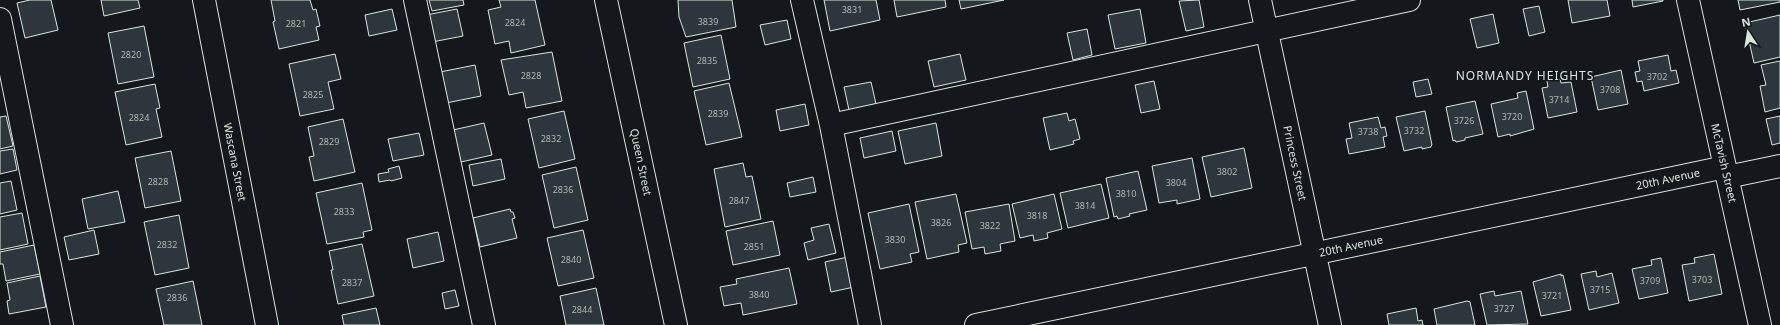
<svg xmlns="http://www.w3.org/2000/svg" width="1780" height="325" font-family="'Noto Sans',sans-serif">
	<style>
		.building { fill: #2c363c; stroke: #d8e6dc }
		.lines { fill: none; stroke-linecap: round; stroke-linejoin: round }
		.minor-casing { stroke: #d8e6dc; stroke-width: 24 }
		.minor { stroke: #14181c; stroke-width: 22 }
		.labels { text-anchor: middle; stroke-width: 3; stroke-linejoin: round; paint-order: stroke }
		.number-label { font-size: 9px; fill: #adbab4 }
		.street-label { font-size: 11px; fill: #d8e6dc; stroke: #14181c }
		.neighbourhood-label { font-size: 12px; letter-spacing: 1px; fill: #d8e6dc; stroke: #14181c }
	</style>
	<rect width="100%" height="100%" fill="#14181c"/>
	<path class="building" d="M30,0h21l7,30 -33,8 -8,-35z
		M101,0h37l2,8 -36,8z
		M271,0h39l3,10 3,-1 4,17 -4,1 3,13 -40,9 -6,-27 2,-1z
		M429,0h34l1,5 -32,6z
		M499,0h36l10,45 -34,8 -2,-12 -14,3 -7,-34 13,-3z
		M678,0h54l4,27 -50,10 -7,-20z
		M824,0h52l4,20 -50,11z
		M894,0h51l1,7 -49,10z
		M959,0h45l-43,9z
		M1199,0l5,27 -18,4 -7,-30z
		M1568,0h39l3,16 -38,7z
		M1632,0h31v1l-30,6z
		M1738,0h42v2l-40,8z
		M1539,6l6,26 -16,4 -6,-27z
		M392,9l5,21 -28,6 -4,-21z
		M457,9l6,27 -31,6 -6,-27z
		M1140,9l6,34 -31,6 -7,-34z
		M1493,14l6,29 -22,5 -7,-29z
		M1780,15v42l-26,6 -9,-40z
		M787,20l4,19 -26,6 -5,-20z
		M144,26l10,51 -36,7 -10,-51z
		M1087,29l5,26 -19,5 -6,-27z
		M721,35l9,44 -37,8 -9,-44z
		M552,52l10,49 -36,7 -3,-16 -14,3 -8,-35z
		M335,54l6,25 -13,3 6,27 -34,7 -11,-52z
		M960,54l6,26 -32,7 -6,-26z
		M1668,55l3,16 5,-1 3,13 -35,8 -2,-10 -5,1 -2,-10 5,-1 -2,-10z
		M1780,61v47l-15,4 -5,-26 6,-1 -5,-20z
		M475,65l6,31 -35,7 -6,-31z
		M1621,70l7,34 -30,6 -7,-33z
		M1428,79l4,15 -16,3 -3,-15z
		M1560,79l1,4 10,-1 6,30 -29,6 -6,-30 6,-1 -1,-6z
		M1154,81l6,28 -19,4 -6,-28z
		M871,82l5,22 -27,6 -5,-23z
		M729,83l13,54 -36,8 -12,-54z
		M155,84l5,24 -4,1 6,28 -36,8 -11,-53z
		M1526,91l8,38 -24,7v-2l-12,3 -7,-33 27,-6 -1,-5z
		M1475,101l8,33 -18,4v2l-9,2 -1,-2 -2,1 -7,-34z
		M805,104l4,21 -29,6 -4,-21z
		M564,111l11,48 -36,9 -11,-49z
		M1425,111l7,34 -1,1v1l-9,2v-2l-18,4 -8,-34z
		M1067,113l2,8 6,-2 5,20 -7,2 1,3 -24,6 -7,-32z
		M6,116l7,30 -13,3v-32z
		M1780,116v27l-8,2 -6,-26z
		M1378,117l3,11 4,-1 2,9 -4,1 2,10 -36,7 -3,-15 6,-1 -3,-15z
		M343,119l12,53 -41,9 -5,-24 5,-1 -6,-29z
		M484,123l8,32 -31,7 -8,-32z
		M936,123l6,33 -37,8 -7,-33z
		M892,131l4,20 -32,7 -4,-20z
		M419,133l5,22 -31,6 -5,-22z
		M1244,148l8,40 -41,9 -9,-40z
		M13,149l4,21 -17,4v-23z
		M171,151l10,50 -36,7 -10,-50z
		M1192,158l8,41 -23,5v-4l-18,3 -7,-37z
		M501,159l4,20 -32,7 -4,-21z
		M743,163l3,14 6,-1 9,43 -36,8 -11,-58z
		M399,166l3,12 -11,3 -1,-1 -11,2 -1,-8 11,-2 -1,-3z
		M576,167l12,53 -34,8 -12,-53z
		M1138,171l9,39 -18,4 1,2 -12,3 -1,-3 -3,1 -8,-39z
		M813,177l3,15 -26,5 -3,-14z
		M11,181l6,29 -17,4v-31z
		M362,183l10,47 -9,2 1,5 -37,7 -11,-51z
		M1101,184l8,34 -41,10 -8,-35z
		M118,191l7,31 -37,7 -6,-30z
		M956,194l11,49 -9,2 1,7 -32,7 -12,-57z
		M1054,194l8,35 -15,4 1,5 -14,3 -1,-6 -13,3 -8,-34z
		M909,204l10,48 -9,2 2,8 -32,7 -12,-56z
		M1009,204l6,37 -15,3 1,7 -16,3 -1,-7 -12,2 -7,-37z
		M510,209l1,3h2l2,6 -3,1 5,19 -37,9 -7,-29z
		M22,213l6,31 -28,6v-33z
		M179,215l10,53 -34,7 -11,-53z
		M773,221l7,34 -47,10 -7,-34z
		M829,224l7,29 -28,7 -4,-17 10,-3 -3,-12z
		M94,230l5,24 -30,6 -5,-23z
		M583,230l11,48 -36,8 -11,-48z
		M438,232l6,29 -31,7 -6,-29z
		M362,244l12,52 -36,8 -7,-34h2l-4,-19z
		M34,245l6,29 -34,7 -3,-17h-3v-12z
		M1714,254l8,40 -33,7 -7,-36 13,-2 -1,-5z
		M848,257l6,30 -23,5 -6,-30z
		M1661,258l7,35 -29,6 -7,-30 20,-4 -1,-5z
		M789,268l8,36 -54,11 -2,-12 -17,3 -4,-19 17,-3 -1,-5z
		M1596,271l1,6 15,-4 7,30 -30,7 -8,-36z
		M1561,274v2l2,-1 8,35 -30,6 -8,-34z
		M40,276l6,31 -37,7 -2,-13 3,-1 -3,-17z
		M193,281l9,44h-38l-8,-36z
		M596,288l8,37h-38l-6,-29z
		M455,290l4,16 -14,3 -3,-16z
		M1494,291l1,5 26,-5 7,33 -41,1 -7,-31z
		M1467,301l3,1 5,23h-38l-3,-16z
		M376,308l4,17h-36l-2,-10z
		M1416,308l2,13 4,-1 1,5h-34l-2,-11z"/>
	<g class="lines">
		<g class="minor-casing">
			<path id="minor" d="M204,0l63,325
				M415,0l69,325
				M606,0l70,325
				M802,0l29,125 39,200
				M1260,0l70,325
				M1688,0l72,325
				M0,19l62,306
				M831,125l578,-125
				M1727,177l53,-11
				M976,325l749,-158"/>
		</g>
		<use href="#minor" class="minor"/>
	</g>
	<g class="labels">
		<g class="number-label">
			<text x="852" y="13">3831</text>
			<text x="708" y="25">3839</text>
			<text x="515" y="26">2824</text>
			<text x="296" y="27">2821</text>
			<text x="131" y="58">2820</text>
			<text x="707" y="64">2835</text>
			<text x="531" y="79">2828</text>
			<text x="1657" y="80">3702</text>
			<text x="1610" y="93">3708</text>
			<text x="313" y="98">2825</text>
			<text x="1559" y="103">3714</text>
			<text x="718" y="117">2839</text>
			<text x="1512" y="120">3720</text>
			<text x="139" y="121">2824</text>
			<text x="1464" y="124">3726</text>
			<text x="1414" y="134">3732</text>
			<text x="1368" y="135">3738</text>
			<text x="551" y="142">2832</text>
			<text x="329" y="145">2829</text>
			<text x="1227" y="175">3802</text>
			<text x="158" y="185">2828</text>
			<text x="1176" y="186">3804</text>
			<text x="563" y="193">2836</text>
			<text x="1126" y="197">3810</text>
			<text x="739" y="204">2847</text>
			<text x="1085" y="209">3814</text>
			<text x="344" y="215">2833</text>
			<text x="1037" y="219">3818</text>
			<text x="941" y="226">3826</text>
			<text x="990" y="229">3822</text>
			<text x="895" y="243">3830</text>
			<text x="167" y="248">2832</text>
			<text x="754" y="250">2851</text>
			<text x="571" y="263">2840</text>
			<text x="1702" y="283">3703</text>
			<text x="1650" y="284">3709</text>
			<text x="352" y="286">2837</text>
			<text x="1600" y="293">3715</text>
			<text x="759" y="298">3840</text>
			<text x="1552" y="299">3721</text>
			<text x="177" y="301">2836</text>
			<text x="1504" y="312">3727</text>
			<text x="582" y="313">2844</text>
		</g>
		<g class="street-label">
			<text transform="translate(235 162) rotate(79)" y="4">Wascana Street</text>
			<text transform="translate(641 162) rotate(78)" y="4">Queen Street</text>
			<text transform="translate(1295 163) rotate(78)" y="4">Princess Street</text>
			<text transform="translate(1724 163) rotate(77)" y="4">McTavish Street</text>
			<text transform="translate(1668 179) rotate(-12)" y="4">20th Avenue</text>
			<text transform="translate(1351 246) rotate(-12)" y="4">20th Avenue</text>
		</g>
		<g class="neighbourhood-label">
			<text x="1525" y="80">NORMANDY HEIGHTS</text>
		</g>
	</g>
	<g transform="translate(1748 32) rotate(348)" stroke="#14181c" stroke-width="3" paint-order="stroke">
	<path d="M0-3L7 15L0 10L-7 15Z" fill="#d8e6dc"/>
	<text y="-6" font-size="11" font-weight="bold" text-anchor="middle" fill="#d8e6dc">N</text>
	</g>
</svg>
